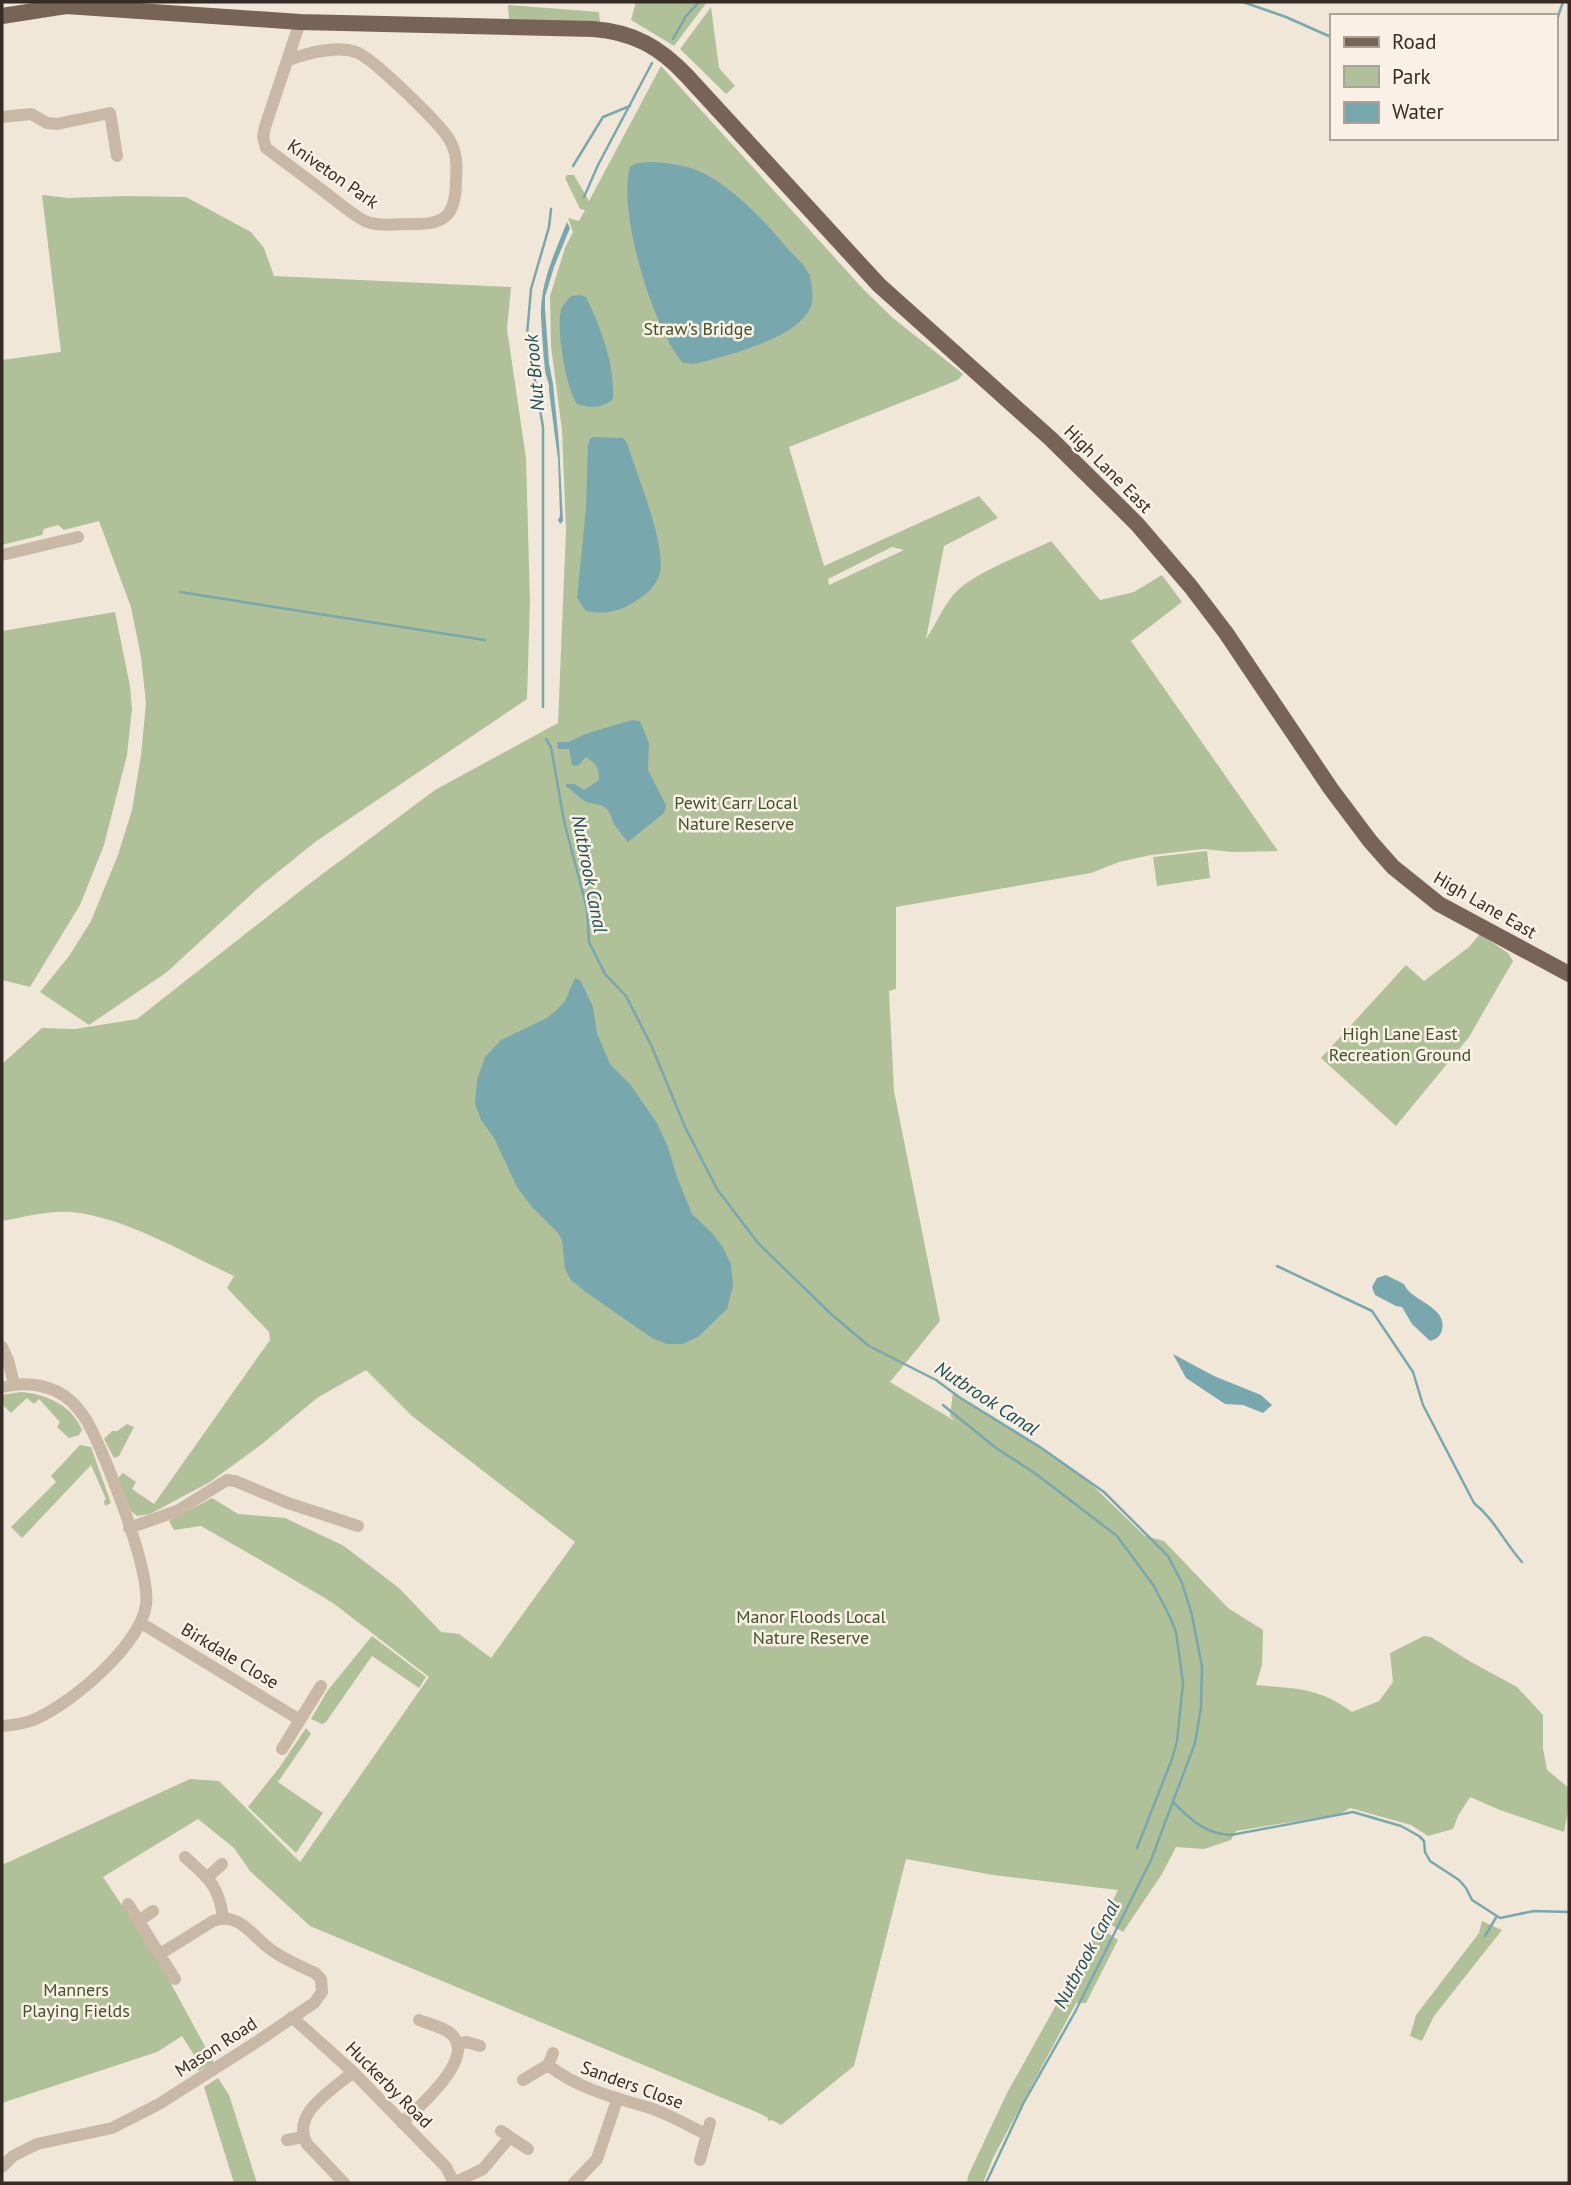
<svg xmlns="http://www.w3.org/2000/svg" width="1571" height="2185" font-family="'PT Sans',sans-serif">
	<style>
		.green { fill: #b0c099; fill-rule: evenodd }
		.water { fill: #78a8ae }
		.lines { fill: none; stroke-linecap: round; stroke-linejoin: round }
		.stream { stroke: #78a8ae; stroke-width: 2.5 }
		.minor { stroke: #c9b8a5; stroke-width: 12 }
		.major { stroke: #776457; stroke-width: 16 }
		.labels { text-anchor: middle; stroke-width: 5; stroke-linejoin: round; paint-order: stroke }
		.street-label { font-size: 18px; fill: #352c26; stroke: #f9f1e5 }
		.park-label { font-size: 18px; fill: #41532a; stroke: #f9f1e5 }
		.water-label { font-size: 19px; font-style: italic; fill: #1c4e56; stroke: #f9f1e5 }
	</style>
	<rect width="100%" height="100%" fill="#f1e7d9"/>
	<path class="green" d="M636,2h71l-33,44 -43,-26z
		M508,5l91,7 1,10 -91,-2z
		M711,7l8,61 16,18 -9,8 -46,-45z
		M661,66l204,225 28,27 70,56 -5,6 -169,67 35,119 155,-70 19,22 -54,28 -18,93c11,-16 18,-36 33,-50 22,-19 66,-35 92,-48l49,59 34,-8 28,-17 20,27 -51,39 147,210 -46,1 -28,-3 -53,6 -32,7 -28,11 -195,34v82l-7,2 5,100 46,230 -50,61 65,39 -5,-5 3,-23 92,57 45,33 55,53 19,5 64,67 35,22 -1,35 -6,20c41,4 62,2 96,27l27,-11 14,-19 -3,-29 34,-17 7,1 40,25 46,25 26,28v33l4,22 22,18v19l-5,25 -64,-22 -30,-13 -12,19 -5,13 -25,7 -17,-11 -61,-17 -10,6 -104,17 -5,9 -27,9 -28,-2 -14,27 -39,58 -20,-12 15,-30 -125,-15 -87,-16 -52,207 -73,59 -9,-5 -4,1v-3l-7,-4 -451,-188 -60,-55 -16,-23 -36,-29 -95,58 53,79 58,107 -16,8 -4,-16 -12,-19 -25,16 -155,51v-238l188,-86 29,2 81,81 129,-185 -96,-74 -76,-45 -56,-32 -27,4 -5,-9 43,-23 26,16 47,4 59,28 55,42 42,44 18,2 32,24 84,-116 -163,-126 -46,-46 -49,28 -55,46 -52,38 -60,32 -13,2 -6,-5 -13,-33 5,-5 13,9 -4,7 22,15 116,-164 -1,-8 -42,-44 7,-12c-50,-23 -107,-58 -162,-64 -23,-2 -48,5 -70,9v-157l40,-36 33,1 62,-10 172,-135 126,-94 123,-67 8,-193 -4,-100 -11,-84 -1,-50 15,-48 8,-16 -5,-14 11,3 6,-11 -5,-1 -15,-31 2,-3h7l15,26zM892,547l12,3 -75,35 -1,-6z
		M42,195l26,3 57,-2 61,1 65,35 13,16 10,28 237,11 -4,42 19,129 4,143 -3,98 -212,143 -58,47 -90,83 -78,53 -49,-33 29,-36 22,-35 27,-66 14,-45 9,-55 5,-52 -5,-46 -10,-50 -32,-86 -35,9 -6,-5 -14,4 -2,6 -40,10v-185l59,-8z
		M115,612l15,74 2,23 -5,46 -23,90 -24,60 -50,82 -28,-7v-349z
		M1207,851l3,27 -53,8 -4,-29z
		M1480,934l28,19 5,8 -44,76 -73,89 -75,-68 85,-93 18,16 45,-34z
		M21,1392c25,2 51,13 61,38l-3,5 -10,3 -12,-11 3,-5 -21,-23 -5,5 -7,-6 -16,15 -9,-9v-9z
		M127,1424l7,3 -15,29 -5,2 -10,-19 8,-8h5z
		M80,1445l11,2 20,56 -6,3 -1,-5 2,-2 -15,-34 -69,73 -11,-11 45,-45 -5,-6z
		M372,1636l54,41 -7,11 -47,-32 -46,66 -4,2 -11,-5 17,-29z
		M306,1728l5,6 -33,48 45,31 -27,40 -48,-46 31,-39z
		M1482,1921l20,9 -68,86 -12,25 -12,-5 6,-21 63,-82z
		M1098,1930l10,3 10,7 -32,63h-10l-83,155 -10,25h-16l1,-7 39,-83z
		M218,2078l11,17 28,88h-23l-30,-96z"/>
	<path class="water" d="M653,162c22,1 42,5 61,17 29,19 52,44 74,70 7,8 16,15 21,25 3,8 5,23 2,32 -11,32 -87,51 -117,58l-11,-1c-30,-34 -66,-152 -53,-196l7,-4z
		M567,222l3,6 -16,39 -9,30v12l4,54 4,21 6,59 4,78 -3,3 -2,-4 2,-4 -2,-57 -9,-68c1,-8 -3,-13 -4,-21 -2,-18 -3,-36 -4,-54 -1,-33 14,-64 26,-94z
		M580,295l6,2c15,31 29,68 27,102 -11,10 -23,9 -36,5 -11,-15 -21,-76 -16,-94 2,-6 6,-9 10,-14z
		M593,437l30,1 4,5c10,32 39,100 33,130 -3,12 -14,22 -24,28 -17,11 -31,14 -50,10l-9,-13 9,-90 2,-63 2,-6z
		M632,720l8,1 9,22 -1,27 18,35 -2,8 -36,29c-6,-6 -9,-12 -14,-18 -3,-5 -3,-11 -8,-16 -6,-5 -15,-3 -21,-7 -8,-4 -11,-11 -19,-14v-3h9l9,6 15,-10c0,-12 -3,-17 -13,-23l-8,9 -6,-1 -3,-16h-11l-1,-7h12l16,-8z
		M575,978l5,2 13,27 4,26 13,31 20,20 27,39 11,24 9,30 15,37 20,19 10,13 9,18 2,22 -6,23 -29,28 -15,7h-16l-15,-6 -65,-45 -16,-13 -6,-11 -3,-29 -4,-7 -27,-27 -14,-19 -23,-49 -13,-18 -6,-16 2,-24 8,-23 16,-17 46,-22 11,-9 7,-8z
		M1386,1275l18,9c6,17 44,22 38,46 -2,7 -6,9 -12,11l-18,-17 -10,-17 -6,-1 -21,-11 -3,-8 5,-9z
		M1173,1354l41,22 47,19 11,10 -9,8 -20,-8 -18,-1 -39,-26z"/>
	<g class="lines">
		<path class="stream" d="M1243,2l43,15 45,20
			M1555,25l8,-23
			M673,39l13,-23 13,-14
			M573,166l30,-49 27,-11
			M584,197l14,-32 54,-102
			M180,592l305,48
			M543,707v-280l-16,-92 4,-46 18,-62 2,-18
			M546,739l5,8 13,74 23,88 2,33 16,32 21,22 26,51 33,80 32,62 41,54 73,71 38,32 67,34 23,17 81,50 64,45 64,64 14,27 10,32 10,52 -1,40 -6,36 -44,117 -76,152 -52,92 -37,79
			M1277,1266l95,45 41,61 10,33 51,98c21,17 30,39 48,59
			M943,1405l53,43 40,26 81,62 37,50 16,31 6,15 7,51 -6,58 -5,18 -35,89
			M1173,1802c18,18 32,32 58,33l122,-23 48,14 18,10 5,5 1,11 5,9 29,19 7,8 6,12 28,18 34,-7 35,1
			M1485,1936l12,-20"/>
		<path class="minor" d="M288,60c20,-7 47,-15 68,-8 16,5 84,72 93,87 8,13 8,26 7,41 0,33 -9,45 -43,44 -15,0 -35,3 -48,-3 -14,-7 -27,-19 -39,-28 -20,-15 -40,-30 -60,-45l-3,-11 2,-10 35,-105
			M2,117l29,-3 16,9 10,1 53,-11 7,43
			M2,555l76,-18
			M2,1347l6,13 6,24
			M2,1387c23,-6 51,-3 70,15 6,6 12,14 16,21 18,33 63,148 58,182 -6,41 -76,100 -113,115 -10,4 -21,5 -31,6
			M129,1528l48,-17 50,-31 8,1 53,22 70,23
			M141,1623l159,97
			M282,1749l39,-63
			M185,1857c23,21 34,28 38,61
			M208,1877l14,-13
			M128,1904l47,75
			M139,1921l14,-10
			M292,2017l61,55 93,95 8,16
			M457,2044l10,-2 13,4
			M548,2065c29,23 64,32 99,42 20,6 40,18 59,27
			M523,2080l25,-15 5,-12
			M402,2123c16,-15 71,-62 52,-86 -6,-9 -25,-13 -35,-17
			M501,2131l27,18
			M287,2140l16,-3
			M700,2160l10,-37
			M2,2167l11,-11 24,-12 75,-16 47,-24 99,-63 56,-38 8,-11 -1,-13 -6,-6c-15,-7 -32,-14 -45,-24 -18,-13 -31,-38 -57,-28l-53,33
			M344,2183l-37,-39c-17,-31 26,-54 46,-72
			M454,2183l29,-14 27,-32
			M574,2183l23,-24 20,-59"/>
		<path class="major" d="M2,16l64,-10 234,16 293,7c40,3 67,18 94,47l192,209 172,154 86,85 54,63 35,46 105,156 39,52 23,26 46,37 130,70"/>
	</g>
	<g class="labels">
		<g class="street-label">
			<text transform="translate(333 174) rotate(35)" y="6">Kniveton Park</text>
			<text transform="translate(1108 469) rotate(45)" y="6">High Lane East</text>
			<text transform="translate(1485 905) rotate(30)" y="6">High Lane East</text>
			<text transform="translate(230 1656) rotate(31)" y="6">Birkdale Close</text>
			<text transform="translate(216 2047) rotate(-33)" y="6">Mason Road</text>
			<text transform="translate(389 2085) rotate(45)" y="6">Huckerby Road</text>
			<text transform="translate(632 2085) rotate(20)" y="6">Sanders Close</text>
		</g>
		<g class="park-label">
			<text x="698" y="335">Straw's Bridge</text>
			<text x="736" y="809">Pewit Carr Local<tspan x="736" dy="21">Nature Reserve</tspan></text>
			<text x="1400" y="1040">High Lane East<tspan x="1400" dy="21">Recreation Ground</tspan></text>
			<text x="811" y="1623">Manor Floods Local<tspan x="811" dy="21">Nature Reserve</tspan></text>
			<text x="76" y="1996">Manners<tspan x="76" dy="21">Playing Fields</tspan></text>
		</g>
		<g class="water-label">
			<text transform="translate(534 373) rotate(-95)" y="7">Nut Brook</text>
			<text transform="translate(590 874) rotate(79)" y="7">Nutbrook Canal</text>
			<text transform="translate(987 1398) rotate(33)" y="7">Nutbrook Canal</text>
			<text transform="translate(1086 1954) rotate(-62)" y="7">Nutbrook Canal</text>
		</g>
	</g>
	<rect width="1571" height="2185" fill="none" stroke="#352c26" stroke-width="7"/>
	<rect x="1330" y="14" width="228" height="126" fill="#f9f1e5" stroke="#aba299" stroke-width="2"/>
	<rect x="1344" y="37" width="35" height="10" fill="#776457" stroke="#aba299" stroke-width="2"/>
	<text x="1392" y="49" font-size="21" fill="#352c26">Road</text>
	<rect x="1344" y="66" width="35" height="21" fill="#b0c099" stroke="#aba299" stroke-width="2"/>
	<text x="1392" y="84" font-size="21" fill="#352c26">Park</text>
	<rect x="1344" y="102" width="35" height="21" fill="#78a8ae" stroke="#aba299" stroke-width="2"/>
	<text x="1392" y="119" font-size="21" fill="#352c26">Water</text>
</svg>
